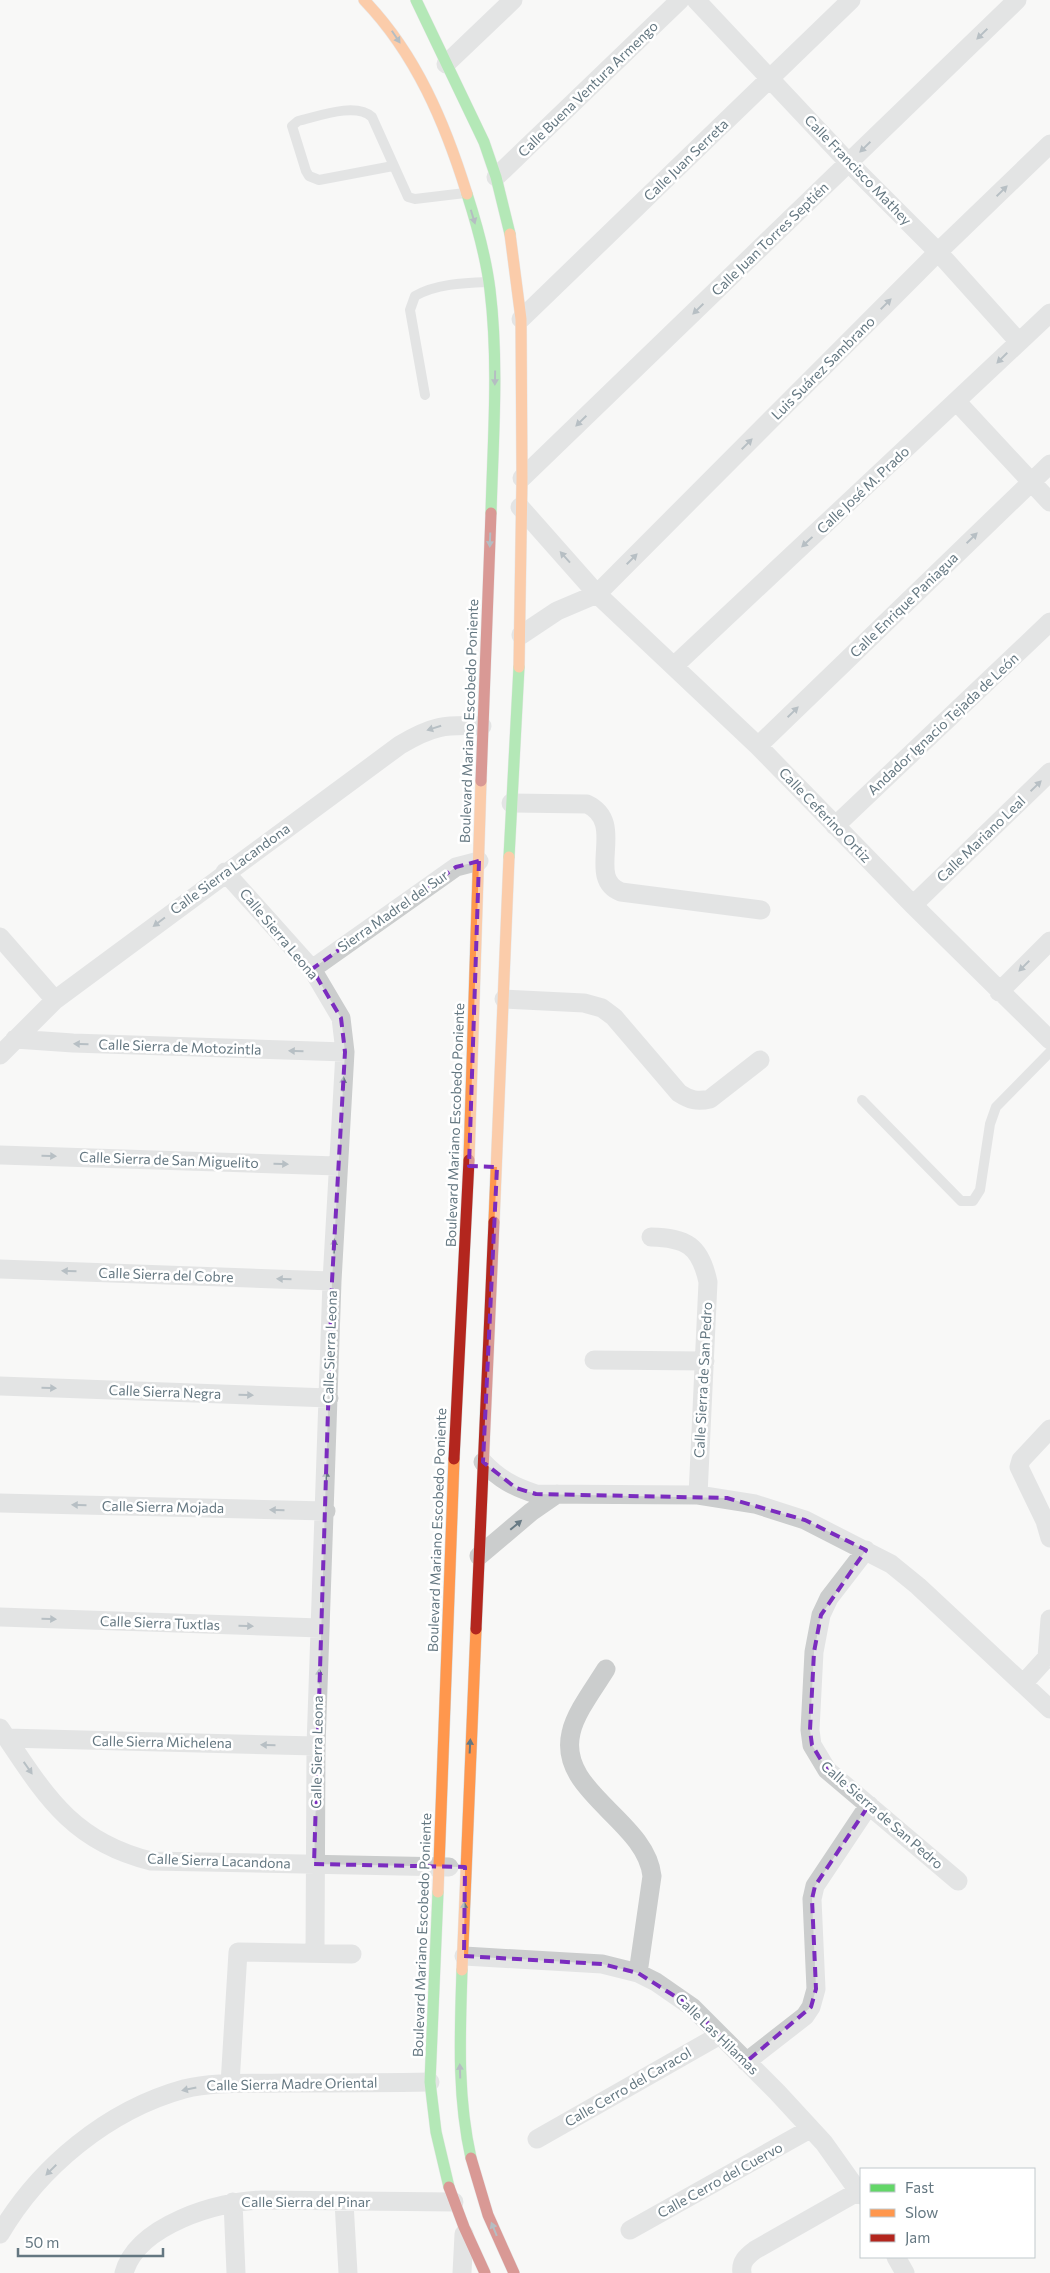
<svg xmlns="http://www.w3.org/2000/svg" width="1050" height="2273" font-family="Commissioner,sans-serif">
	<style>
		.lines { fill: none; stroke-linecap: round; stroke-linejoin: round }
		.fast-casing { stroke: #d4d5d5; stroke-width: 12 }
		.slow-casing { stroke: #d4d5d5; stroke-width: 12 }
		.jam-casing { stroke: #d4d5d5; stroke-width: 12 }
		.lane { stroke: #cbcdcd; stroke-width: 10 }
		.street { stroke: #cbcdcd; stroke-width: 19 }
		.fast { stroke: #63d668; stroke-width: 11 }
		.slow { stroke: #ff974d; stroke-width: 11 }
		.jam { stroke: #b3261e; stroke-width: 11 }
		.oneway { fill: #697b85 }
		.oneway2 { fill: #647781 }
		.marked { fill: none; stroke: #7b2cbf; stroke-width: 4; stroke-dasharray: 10 6; stroke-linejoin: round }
		.labels { text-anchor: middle; stroke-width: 5; stroke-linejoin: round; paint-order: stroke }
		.street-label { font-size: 14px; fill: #647781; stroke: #fff }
	</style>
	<rect width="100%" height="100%" fill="#f8f8f7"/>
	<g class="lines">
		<g class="fast-casing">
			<path id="fast" d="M416,0l68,142 12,35 14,57
				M467,194c10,31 19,63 23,96 9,74 3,149 1,223
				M509,857l10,-190
				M438,1892l-8,190 6,50 13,55
				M462,1970c-2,64 -5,126 9,188"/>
		</g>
		<g class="slow-casing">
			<path id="slow" d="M364,0c52,54 81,123 103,194
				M510,234l11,85 1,159 -3,189
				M469,1160l12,-379
				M494,1222l15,-365
				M438,1892l16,-433
				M462,1970l14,-341"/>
		</g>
		<g class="jam-casing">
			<path id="jam" d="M481,781l10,-268
				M454,1459l15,-299
				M476,1629l18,-407
				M471,2158l17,57 26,58
				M449,2187l15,40 21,46"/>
		</g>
		<path class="lane" d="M393,166l-74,14 -10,-4 -3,-5 -14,-45 6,-5c21,-5 58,-19 74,-4l36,80 7,2 50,-6
			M425,395l-15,-85 5,-14c21,-12 48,-13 73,-14
			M862,1100l99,101h12l7,-11 10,-66 6,-17 54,-55"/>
		<path class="street" d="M696,0l153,163 89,89 80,89
			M446,64l67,-64
			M496,177l184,-177
			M521,319l330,-319
			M957,402l93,100
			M522,478l495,-478
			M520,507l77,87 161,152 155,159 137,135
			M521,635l36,-24 40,-17 341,-342 112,-108
			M674,666l376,-353
			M758,746l292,-282
			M511,803l76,1c41,19 -3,74 34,88l140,18
			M835,826l215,-204
			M225,872l87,97 29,49 4,34 -13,229 -16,465 -1,207
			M913,905l137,-133
			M0,937l55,63
			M312,969l144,-102 23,-6
			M999,992l51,-51
			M504,999l80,4 18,5 12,9 65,76c11,7 18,9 31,6l50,-39
			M15,1039l58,4 272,9
			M0,1055l55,-55 345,-255c32,-19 45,-21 82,-19
			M0,1155l337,11
			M651,1237c35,1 49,8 57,45l-10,213
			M0,1269l332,12
			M594,1360l111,1
			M0,1386l329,12
			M1050,1429l-29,31 -2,7 26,54 5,17
			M483,1462c16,17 31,25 53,32l162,1 57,9 50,16 86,44 27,22 132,123
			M0,1503l326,8
			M866,1550l-37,48 -8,17 -7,37 -4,78 2,15 15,25 131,111
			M479,1556l52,-44 26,-18
			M0,1617l320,11
			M1047,1657l3,-38
			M606,1669c-11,18 -31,44 -35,64 -14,59 75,87 81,143l-14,97
			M1023,1684l27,-30
			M0,1728c44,65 70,113 151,133l298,6
			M7,1738l309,8
			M464,1956l138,8 36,9 18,9 36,25 85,85 47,51 37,52
			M746,2062l59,-46 6,-9 5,-18 -4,-90 3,-13 54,-81
			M230,2084l8,-132 114,2
			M537,2139l183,-104
			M233,2202l3,71
			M344,2202l4,71
			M630,2230l180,-101
			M0,2234c39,-67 108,-124 184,-145 31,-8 66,-5 98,-6 49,0 99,0 148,-1
			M896,2257l9,16
			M124,2273c13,-48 94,-72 138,-73l192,2
			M462,2273l2,-39
			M742,2273c-2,-11 5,-17 13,-23l104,-59"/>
		<use href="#fast" class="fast"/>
		<use href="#slow" class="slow"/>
		<use href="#jam" class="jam"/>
	</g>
	<defs><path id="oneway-solid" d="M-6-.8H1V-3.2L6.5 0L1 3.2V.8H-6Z" transform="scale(1.25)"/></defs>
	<g class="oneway">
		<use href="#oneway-solid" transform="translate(982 34) rotate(136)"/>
		<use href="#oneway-solid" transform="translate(865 147) rotate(136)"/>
		<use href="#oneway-solid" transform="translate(1002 191) rotate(-44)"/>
		<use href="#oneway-solid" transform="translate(886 304) rotate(-45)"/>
		<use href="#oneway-solid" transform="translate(698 309) rotate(136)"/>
		<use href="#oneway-solid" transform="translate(1002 358) rotate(135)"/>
		<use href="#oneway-solid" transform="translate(581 421) rotate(136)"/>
		<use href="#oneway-solid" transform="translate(747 444) rotate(-45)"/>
		<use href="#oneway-solid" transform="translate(972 538) rotate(-44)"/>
		<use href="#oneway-solid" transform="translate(807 542) rotate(137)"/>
		<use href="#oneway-solid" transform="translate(565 557) rotate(-132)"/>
		<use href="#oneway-solid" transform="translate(632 559) rotate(-45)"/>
		<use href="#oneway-solid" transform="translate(793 712) rotate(-44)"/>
		<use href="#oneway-solid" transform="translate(434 728) rotate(163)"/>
		<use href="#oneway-solid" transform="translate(1036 786) rotate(-44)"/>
		<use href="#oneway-solid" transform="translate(159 922) rotate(143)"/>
		<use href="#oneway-solid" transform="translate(1024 966) rotate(135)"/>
		<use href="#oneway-solid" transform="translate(81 1044) rotate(-178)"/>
		<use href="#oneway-solid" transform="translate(296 1051) rotate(-178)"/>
		<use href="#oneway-solid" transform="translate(343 1084) rotate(-86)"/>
		<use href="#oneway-solid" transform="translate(49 1156) rotate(2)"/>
		<use href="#oneway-solid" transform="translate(281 1164) rotate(2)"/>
		<use href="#oneway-solid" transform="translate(334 1246) rotate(-88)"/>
		<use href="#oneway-solid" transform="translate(69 1271) rotate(-178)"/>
		<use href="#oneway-solid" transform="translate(284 1279) rotate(-178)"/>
		<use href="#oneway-solid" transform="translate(49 1388) rotate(2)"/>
		<use href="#oneway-solid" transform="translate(246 1395) rotate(2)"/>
		<use href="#oneway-solid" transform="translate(326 1478) rotate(-89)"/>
		<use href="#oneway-solid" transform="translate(79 1505) rotate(-179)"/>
		<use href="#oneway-solid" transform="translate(277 1510) rotate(-179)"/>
		<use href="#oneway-solid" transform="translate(516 1525) rotate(-40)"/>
		<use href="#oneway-solid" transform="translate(49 1619) rotate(2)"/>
		<use href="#oneway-solid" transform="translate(246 1626) rotate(2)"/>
		<use href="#oneway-solid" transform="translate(319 1676) rotate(-88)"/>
		<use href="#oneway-solid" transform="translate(268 1745) rotate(-179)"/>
		<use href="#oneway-solid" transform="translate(28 1768) rotate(55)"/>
		<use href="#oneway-solid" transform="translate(189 2089) rotate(168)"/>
		<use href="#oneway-solid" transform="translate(51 2170) rotate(135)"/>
	</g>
	<g class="oneway2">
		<use href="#oneway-solid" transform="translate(396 37) rotate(56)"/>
		<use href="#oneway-solid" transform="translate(473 217) rotate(73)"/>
		<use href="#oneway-solid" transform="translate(495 378) rotate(91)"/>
		<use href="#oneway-solid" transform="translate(490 540) rotate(92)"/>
		<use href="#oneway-solid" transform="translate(470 1746) rotate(-87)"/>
		<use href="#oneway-solid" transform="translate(464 1909) rotate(-89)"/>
		<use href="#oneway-solid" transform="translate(460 2071) rotate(-92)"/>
		<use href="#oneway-solid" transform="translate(494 2229) rotate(-112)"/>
	</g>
	<path d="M0 0H1050V2273H0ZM479,861l-10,305 28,1 -14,295 33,26 20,6 191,4 78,22 61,30 -45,65 -7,37 -4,78 2,15 15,25 42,35 -54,81 -3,13 4,90 -5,18 -65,55 -54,-55 -54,-34 -36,-9 -138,-8 1,-89 -151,-3 18,-583 13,-229 -4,-34 -29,-49 144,-102z" fill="#f8f8f7" fill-opacity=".55" fill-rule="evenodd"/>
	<path class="marked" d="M479,861l-10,305 28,1 -14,295 33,26 20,6 191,4 78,22 61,30 -45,65 -7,37 -4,78 2,15 15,25 42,35 -54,81 -3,13 4,90 -5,18 -65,55 -54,-55 -54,-34 -36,-9 -138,-8 1,-89 -151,-3 18,-583 13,-229 -4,-34 -29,-49 144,-102z"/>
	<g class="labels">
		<g class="street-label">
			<text transform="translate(588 89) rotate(-44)" y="5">Calle Buena Ventura Armengo</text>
			<text transform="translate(686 160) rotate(-44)" y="5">Calle Juan Serreta</text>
			<text transform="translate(858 170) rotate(46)" y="5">Calle Francisco Mathey</text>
			<text transform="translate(770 239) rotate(-44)" y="5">Calle Juan Torres Septién</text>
			<text transform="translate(823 368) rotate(-45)" y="5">Luis Suárez Sambrano</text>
			<text transform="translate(863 490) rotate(-43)" y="5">Calle José M. Prado</text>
			<text transform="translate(904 605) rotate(-44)" y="5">Calle Enrique Paniagua</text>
			<text transform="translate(469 721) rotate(-88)" y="5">Boulevard Mariano Escobedo Poniente</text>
			<text transform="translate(943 724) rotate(-43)" y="5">Andador Ignacio Tejada de León</text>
			<text transform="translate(825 815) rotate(46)" y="5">Calle Ceferino Ortiz</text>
			<text transform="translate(981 839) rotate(-44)" y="5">Calle Mariano Leal</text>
			<text transform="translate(230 869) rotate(-36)" y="5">Calle Sierra Lacandona</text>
			<text transform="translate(393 911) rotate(-35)" y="5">Sierra Madrel del Sur</text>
			<text transform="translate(279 934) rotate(50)" y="5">Calle Sierra Leona</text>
			<text transform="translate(180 1047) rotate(2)" y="5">Calle Sierra de Motozintla</text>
			<text transform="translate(455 1125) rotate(-88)" y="5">Boulevard Mariano Escobedo Poniente</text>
			<text transform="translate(169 1160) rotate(2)" y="5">Calle Sierra de San Miguelito</text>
			<text transform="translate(166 1275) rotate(2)" y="5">Calle Sierra del Cobre</text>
			<text transform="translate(330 1347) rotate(-88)" y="5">Calle Sierra Leona</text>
			<text transform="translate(703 1380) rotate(-87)" y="5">Calle Sierra de San Pedro</text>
			<text transform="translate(165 1392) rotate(2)" y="5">Calle Sierra Negra</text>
			<text transform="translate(163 1507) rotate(1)" y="5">Calle Sierra Mojada</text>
			<text transform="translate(437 1530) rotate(-88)" y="5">Boulevard Mariano Escobedo Poniente</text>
			<text transform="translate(160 1623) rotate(2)" y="5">Calle Sierra Tuxtlas</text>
			<text transform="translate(162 1742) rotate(1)" y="5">Calle Sierra Michelena</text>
			<text transform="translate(317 1752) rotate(-89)" y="5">Calle Sierra Leona</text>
			<text transform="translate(882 1815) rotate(41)" y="5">Calle Sierra de San Pedro</text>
			<text transform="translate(219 1861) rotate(2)" y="5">Calle Sierra Lacandona</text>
			<text transform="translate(422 1935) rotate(-88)" y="5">Boulevard Mariano Escobedo Poniente</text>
			<text transform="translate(717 2034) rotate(44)" y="5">Calle Las Hilamas</text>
			<text transform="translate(292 2084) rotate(-1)" y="5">Calle Sierra Madre Oriental</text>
			<text transform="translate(628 2087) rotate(-30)" y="5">Calle Cerro del Caracol</text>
			<text transform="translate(720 2180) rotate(-29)" y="5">Calle Cerro del Cuervo</text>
			<text x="306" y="2207">Calle Sierra del Pinar</text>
		</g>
	</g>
	<rect x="860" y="2168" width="175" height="90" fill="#ffffff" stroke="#c1c9cd"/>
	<rect x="870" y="2184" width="25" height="8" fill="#63d668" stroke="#c1c9cd"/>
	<text x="905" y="2193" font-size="15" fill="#647781">Fast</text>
	<rect x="870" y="2209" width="25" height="8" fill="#ff974d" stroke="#c1c9cd"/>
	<text x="905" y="2218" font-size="15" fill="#647781">Slow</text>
	<rect x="870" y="2234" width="25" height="8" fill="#b3261e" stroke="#c1c9cd"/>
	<text x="905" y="2243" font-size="15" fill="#647781">Jam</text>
	<path d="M18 2248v8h145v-8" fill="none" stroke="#647781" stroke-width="2.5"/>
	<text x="25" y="2248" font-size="15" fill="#647781" stroke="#ffffff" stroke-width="4" paint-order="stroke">50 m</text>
</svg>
